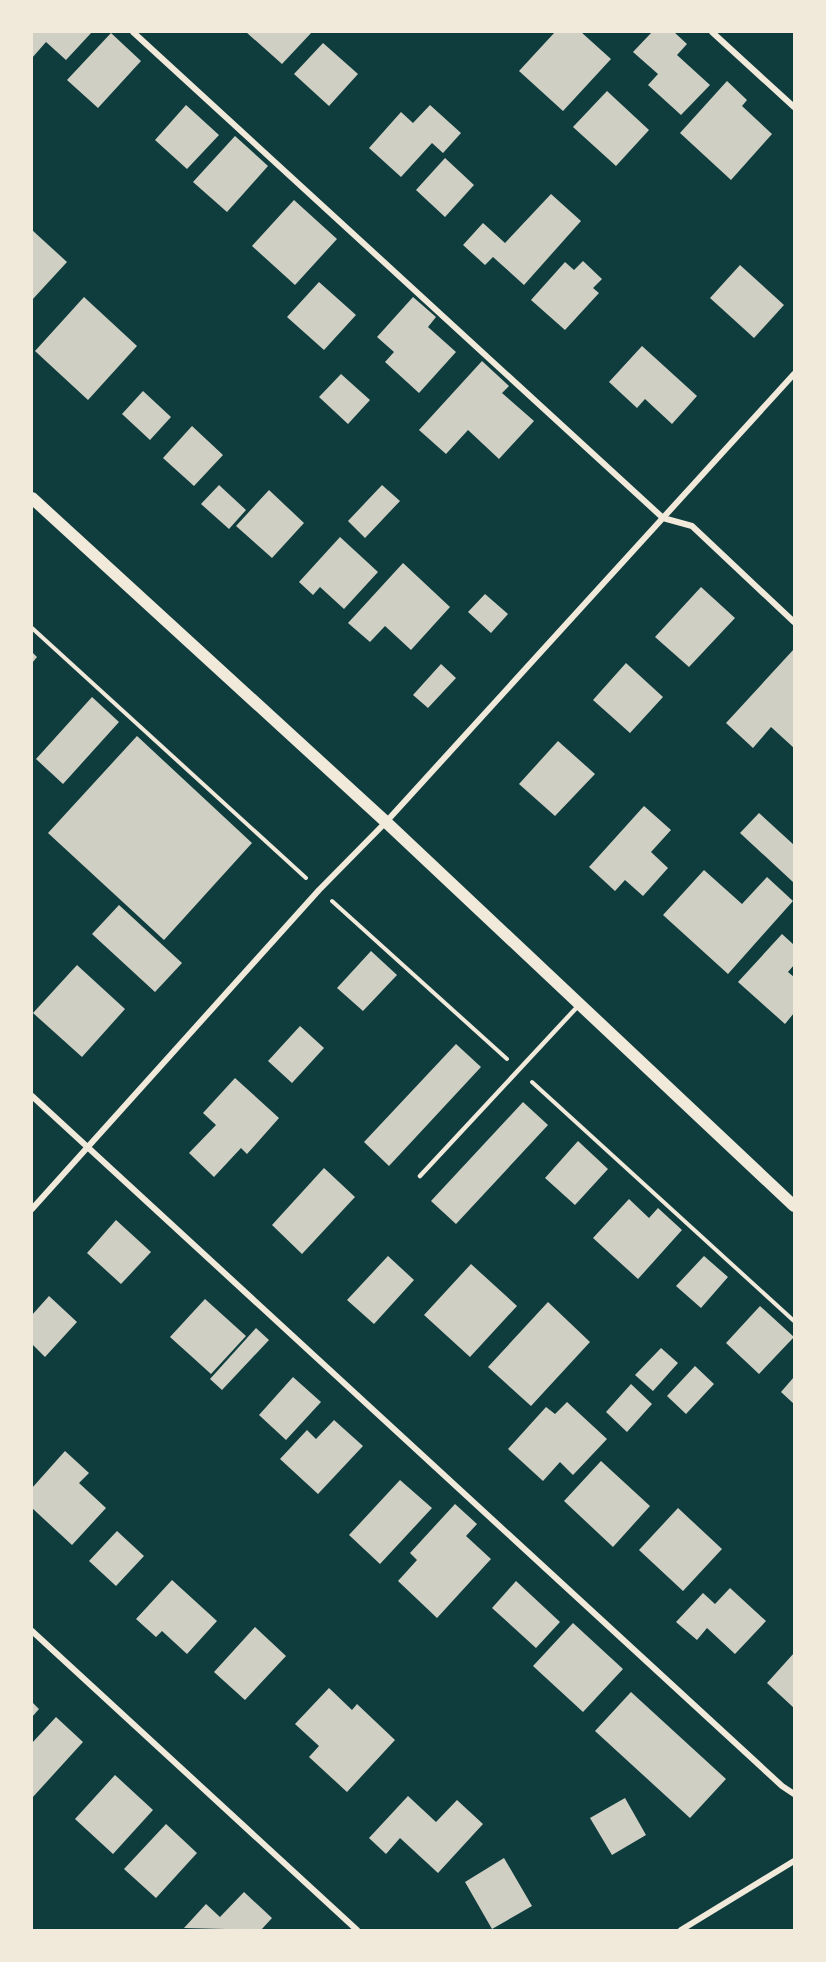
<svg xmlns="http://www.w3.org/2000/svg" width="826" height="1962" font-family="'Times New Roman',serif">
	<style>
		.building { fill: #cfcfc3 }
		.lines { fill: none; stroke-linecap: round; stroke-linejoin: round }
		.path { stroke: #f1e9da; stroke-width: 4 }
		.service { stroke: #f1e9da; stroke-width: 4.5 }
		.minor { stroke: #f1e9da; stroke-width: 6 }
		.secondary { stroke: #f1e9da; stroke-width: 12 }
	</style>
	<rect width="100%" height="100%" fill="#0f3d3e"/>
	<path class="building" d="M32,32h60l-26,28 -20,-18 -14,16z
		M246,32h66l-30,32z
		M555,32h26l30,27 -48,52 -44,-40z
		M652,32h22l13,12 -10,11 33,30 -29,30 -33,-30 10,-11 -25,-22z
		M111,33l30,28 -43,47 -31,-28z
		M323,43l35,31 -29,32 -35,-32z
		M727,81l20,19 -5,6 30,28 -41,46 -51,-47z
		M607,91l42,39 -33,36 -43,-39z
		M186,105l33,30 -32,34 -32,-29z
		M430,105l31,28 -18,20 -11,-10 -31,34 -32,-29 32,-36 12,11z
		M235,136l33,30 -41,46 -34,-30z
		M445,158l29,27 -29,32 -29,-27z
		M551,194l30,27 -57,64 -31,-28 -8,8 -22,-20 20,-22 22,20z
		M294,200l43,39 -42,46 -43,-39z
		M32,230l35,32 -35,38z
		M583,261l19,18 -9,9 6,5 -34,37 -34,-30 34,-38 9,8z
		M740,265l44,40 -30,33 -44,-40z
		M319,282l37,33 -32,35 -37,-33z
		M84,297l53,49 -49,54 -53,-49z
		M413,297l23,20 -8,10 28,25 -37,41 -34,-31 9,-10 -17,-15z
		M642,346l55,50 -25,28 -27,-25 -8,9 -28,-26z
		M482,361l27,25 -7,7 32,28 -35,38 -31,-29 -22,24 -27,-24z
		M341,374l29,26 -22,24 -29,-27z
		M143,391l28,26 -21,23 -28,-26z
		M192,426l31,29 -29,31 -31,-28z
		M219,485l27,25 -17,19 -28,-25z
		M382,485l18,16 -35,37 -17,-17z
		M269,490l35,33 -32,35 -36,-32z
		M340,537l38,35 -34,37 -24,-22 -7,8 -14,-13z
		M403,563l47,44 -39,43 -26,-24 -15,16 -22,-19z
		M701,587l34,31 -46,49 -34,-30z
		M485,594l23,20 -17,19 -23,-21z
		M794,649v99l-23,-21 -18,21 -27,-25z
		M32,652l5,5 -5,6z
		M626,663l37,34 -33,36 -37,-33z
		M441,664l15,14 -28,30 -15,-13z
		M92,697l27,25 -56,62 -27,-25z
		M137,736l115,107 -88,97 -116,-107z
		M558,741l37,33 -40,42 -36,-32z
		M644,806l27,24 -20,22 17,16 -25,28 -18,-16 -10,11 -26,-24z
		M759,813l35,32v38l-54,-50z
		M704,870l38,34 25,-27 26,24 -65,73 -65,-59z
		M119,905l63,58 -27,29 -63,-58z
		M782,934l12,11v20l-6,7 6,5v36l-9,11 -47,-42z
		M371,951l26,24 -34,36 -26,-23z
		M77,965l48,44 -43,48 -49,-44z
		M300,1026l24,22 -32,35 -24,-22z
		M456,1044l25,23 -92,99 -25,-24z
		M235,1078l44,40 -32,36 -6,-6 -27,29 -25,-24 27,-28 -13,-12z
		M523,1102l25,23 -92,99 -25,-23z
		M578,1141l30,28 -33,36 -30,-27z
		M324,1168l31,29 -53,57 -30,-29z
		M629,1199l20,19 9,-10 24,22 -44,49 -45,-41z
		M116,1220l35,32 -30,32 -34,-31z
		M388,1256l26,24 -40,44 -27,-24z
		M704,1256l24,21 -27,31 -25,-22z
		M471,1264l46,42 -47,51 -46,-42z
		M49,1296l28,26 -32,35 -13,-13v-29z
		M205,1299l41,37 -35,38 -41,-37z
		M548,1302l42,40 -59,64 -43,-39z
		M760,1306l34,31 -35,37 -33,-31z
		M256,1328l13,12 -47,50 -12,-11z
		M661,1348l17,15 -25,28 -18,-16z
		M695,1366l19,18 -28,30 -19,-18z
		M293,1377l28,25 -35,38 -27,-25z
		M794,1377v27l-13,-12z
		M631,1384l21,20 -25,28 -21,-20z
		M567,1402l40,37 -34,36 -13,-13 -17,19 -35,-32 38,-42 9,7z
		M334,1420l29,26 -45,48 -38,-35 27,-29 9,9z
		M65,1451l24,22 -10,10 27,25 -34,37 -40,-37v-20z
		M601,1461l49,45 -37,41 -49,-46z
		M400,1480l32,28 -52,56 -31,-29z
		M455,1504l22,20 -11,12 25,23 -54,59 -39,-37 19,-21 -7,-7z
		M678,1508l44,41 -39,42 -44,-41z
		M117,1531l27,25 -28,30 -27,-25z
		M172,1580l45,41 -30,33 -25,-23 -6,6 -20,-18z
		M516,1581l44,41 -24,26 -44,-40z
		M730,1588l36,33 -31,33 -28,-26 -10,12 -21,-18 27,-29 12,11z
		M573,1623l50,46 -40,43 -50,-46z
		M255,1627l31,29 -41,44 -31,-28z
		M794,1653v55l-27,-25z
		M329,1688l23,22 5,-6 38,36 -48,52 -38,-35 10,-11 -24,-22z
		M631,1692l95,87 -36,39 -95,-87z
		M32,1702l7,7 -7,8z
		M56,1717l27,25 -51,56v-55z
		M115,1775l38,35 -40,44 -38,-35z
		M408,1796l28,26 21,-22 26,24 -45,49 -38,-35 -14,16 -17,-16z
		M625,1798l21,37 -34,20 -22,-37z
		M166,1824l31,29 -41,45 -32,-29z
		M504,1858l28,48 -40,23 -27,-47z
		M244,1892l28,26 -11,12 -77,-2 22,-24 14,13z"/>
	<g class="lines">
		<path class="path" d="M32,628l274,250
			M332,901l175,158
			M532,1082l262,239"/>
		<path class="service" d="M420,1176l159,-171"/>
		<path class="minor" d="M133,32l530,486 29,8 102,96
			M712,32l82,75
			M32,1096l750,690 12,8
			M32,1209l287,-319 67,-68 408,-448
			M32,1631l325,299
			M681,1930l113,-69"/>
		<path class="secondary" d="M32,498l354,324 408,384"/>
	</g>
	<rect width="826" height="1962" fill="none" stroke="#f1e9da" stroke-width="66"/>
</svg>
